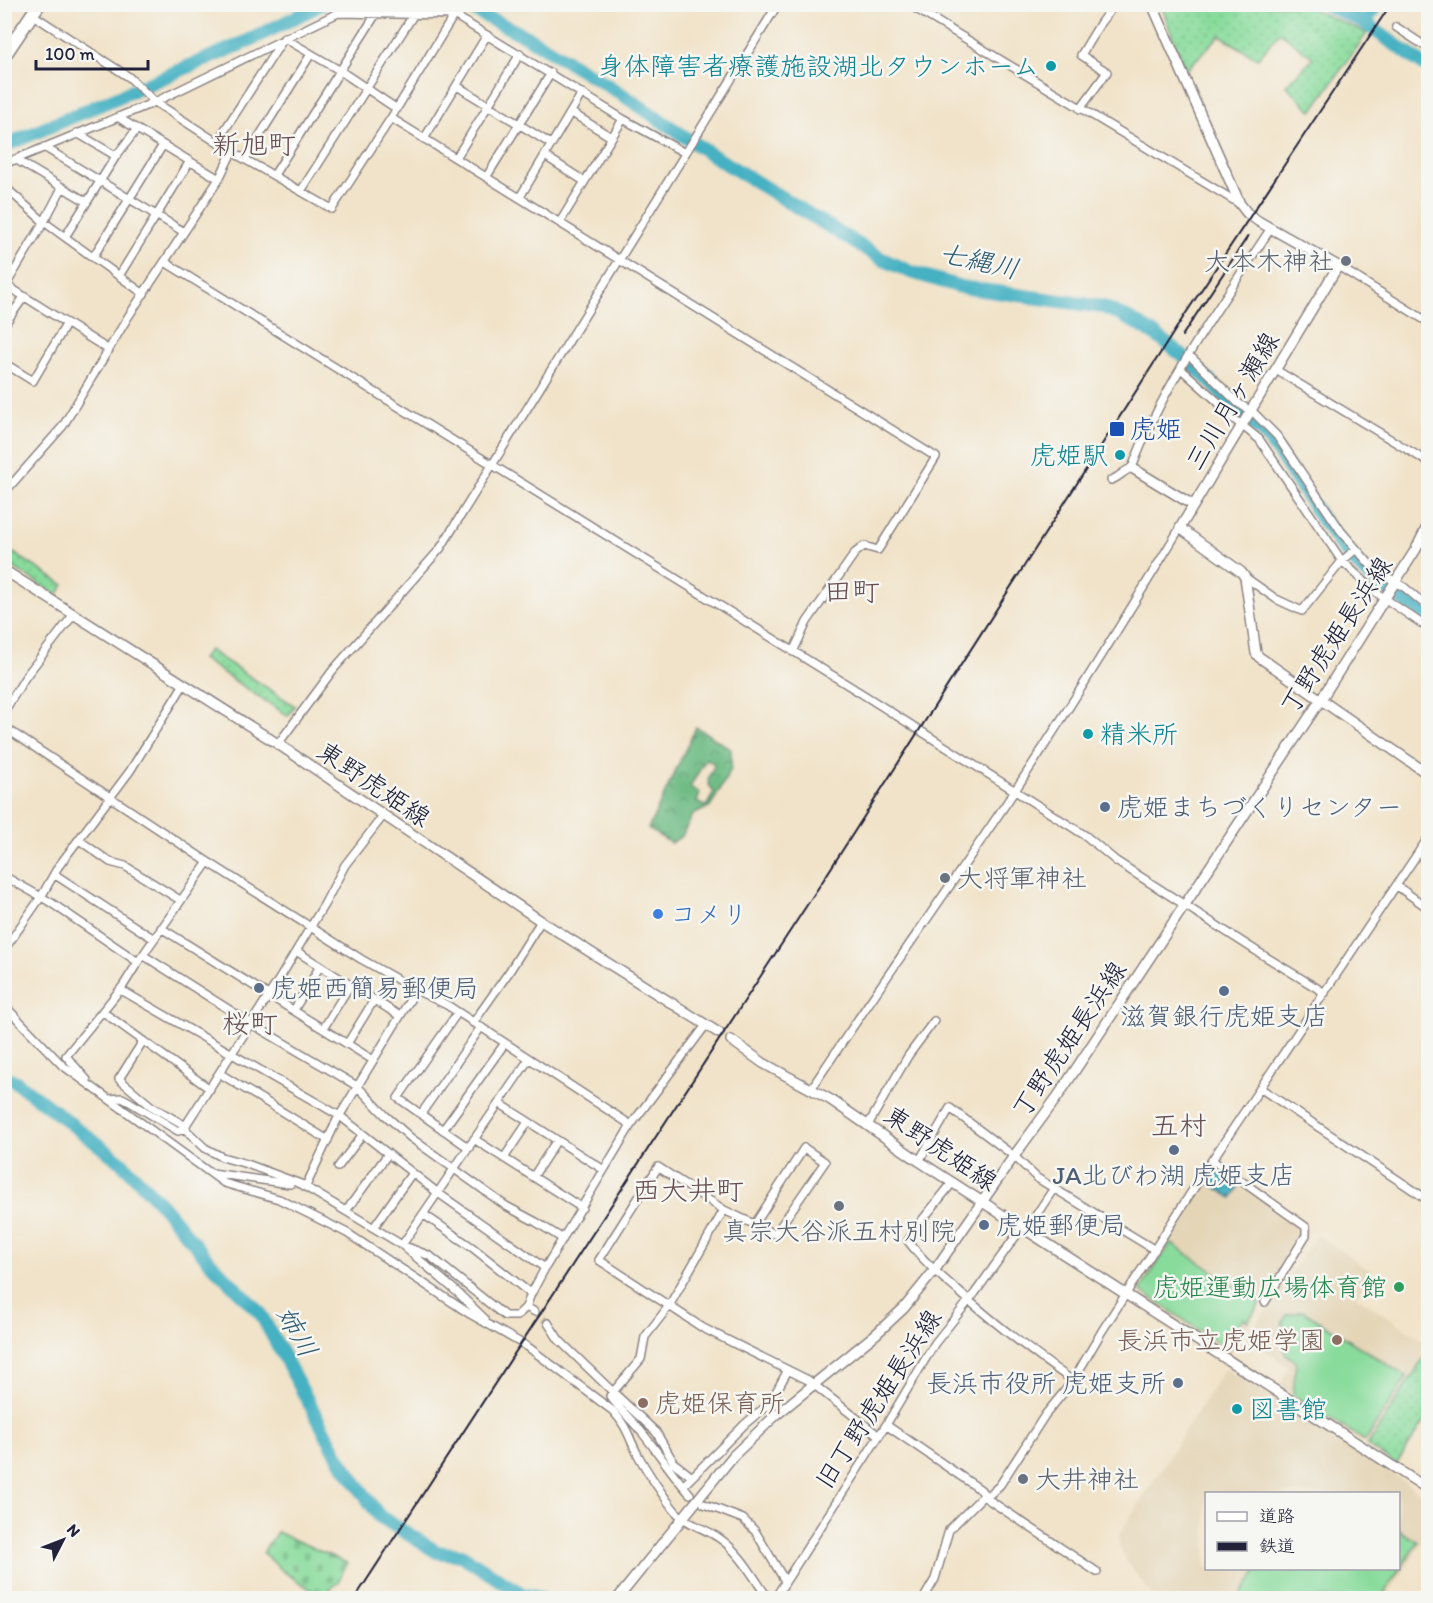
<svg xmlns="http://www.w3.org/2000/svg" width="1433" height="1603" font-family="Itim,'Klee One',sans-serif">
	<style>
		.built { fill: #e4d5b7; fill-rule: evenodd }
		.grass { fill: url(#grass-dots); stroke: #567e6c; stroke-width: 1.5 }
		.forest { fill: url(#forest-crowns); stroke: #486e60; stroke-width: 1.5; fill-rule: evenodd }
		.cemetery { fill: url(#cemetery-stones); stroke: #567e6c; stroke-width: 1.5 }
		.pitch { fill: #89db9c; stroke: #567e6c; stroke-width: 1.5 }
		.water { fill: url(#water-rules); stroke: #346a7e; stroke-width: 1.5 }
		.lines { fill: none; stroke-linecap: round; stroke-linejoin: round }
		.river { stroke: #45b1c2; stroke-width: 14 }
		.minor-tunnel { stroke: #c8bcad; stroke-width: 7; stroke-dasharray: 7 3.5; stroke-linecap: butt }
		.minor-casing { stroke: #8a8282; stroke-width: 10 }
		.secondary-casing { stroke: #8a8282; stroke-width: 12 }
		.trunk-casing { stroke: #8a8282; stroke-width: 15 }
		.minor { stroke: #fff; stroke-width: 7 }
		.secondary { stroke: #fff; stroke-width: 9 }
		.trunk { stroke: #fff; stroke-width: 12 }
		.rail { stroke: #22223b; stroke-width: 2 }
		.culture-dot { fill: #0f9aa8; stroke: #f6f6f2; stroke-width: 2 }
		.worship-dot { fill: #6b7280; stroke: #f6f6f2; stroke-width: 2 }
		.transit-dot { fill: #1a4fb4; stroke: #f6f6f2; stroke-width: 2 }
		.service-dot { fill: #5c6f8a; stroke: #f6f6f2; stroke-width: 2 }
		.shop-dot { fill: #3f7fe0; stroke: #f6f6f2; stroke-width: 2 }
		.leisure-dot { fill: #2e9e5b; stroke: #f6f6f2; stroke-width: 2 }
		.education-dot { fill: #8d6e63; stroke: #f6f6f2; stroke-width: 2 }
		.labels { text-anchor: middle; stroke-width: 5; stroke-linejoin: round; paint-order: stroke }
		.culture-label { font-size: 26px; fill: #0d838f; stroke: #f6f6f2; text-anchor: end }
		.worship-label { font-size: 26px; fill: #5b616d; stroke: #f6f6f2; text-anchor: start }
		.street-label { font-size: 26px; fill: #22223b; stroke: #f6f6f2 }
		.transit-label { font-size: 26px; fill: #164399; stroke: #f6f6f2; text-anchor: start }
		.service-label { font-size: 26px; fill: #4e5e75; stroke: #f6f6f2; text-anchor: start }
		.shop-label { font-size: 26px; fill: #366cbe; stroke: #f6f6f2; text-anchor: start }
		.leisure-label { font-size: 26px; fill: #27864d; stroke: #f6f6f2; text-anchor: end }
		.education-label { font-size: 26px; fill: #785e54; stroke: #f6f6f2; text-anchor: end }
		.water-label { font-size: 27px; font-style: italic; fill: #305b71; stroke: #f6f6f2 }
		.quarter-label { font-size: 28px; fill: #664e52; stroke: #f6f6f2 }
	</style>
	<defs>
		<pattern id="grass-dots" width="8" height="8" patternUnits="userSpaceOnUse" patternTransform="scale(1.5)"><rect width="8" height="8" fill="#89db9c"/><path d="M2 2h.1M6 6h.1" fill="none" stroke="#76bc87" stroke-width="1.8" stroke-linecap="round"/></pattern>
		<pattern id="forest-crowns" width="20" height="18" patternUnits="userSpaceOnUse" patternTransform="scale(1.5)"><rect width="20" height="18" fill="#6ebb84"/><path d="M2 6a3 3 0 1 1 6 0M12 15a3 3 0 1 1 6 0" fill="none" stroke="#5a986d"/></pattern>
		<pattern id="cemetery-stones" width="16" height="16" patternUnits="userSpaceOnUse" patternTransform="scale(1.5)"><rect width="16" height="16" fill="#89db9c"/><path d="M2 7V4a2 2 0 0 1 4 0v3zM10 15v-3a2 2 0 0 1 4 0v3z" fill="#76bc87"/></pattern>
		<pattern id="water-rules" width="6" height="5" patternUnits="userSpaceOnUse" patternTransform="scale(1.5)"><rect width="6" height="5" fill="#45b1c2"/><path d="M0 2.5h6" fill="none" stroke="#39909f"/></pattern>
	</defs>
	<rect width="100%" height="100%" fill="#f6f6f2"/>
	<filter id="ink" filterUnits="userSpaceOnUse"><feTurbulence type="fractalNoise" baseFrequency=".0167" numOctaves="2"/><feDisplacementMap in="SourceGraphic" scale="12" xChannelSelector="R" yChannelSelector="G"/><feConvolveMatrix kernelMatrix="1 2 1 2 8 2 1 2 1" color-interpolation-filters="sRGB"/></filter>
	<filter id="wash" filterUnits="userSpaceOnUse"><feTurbulence type="fractalNoise" baseFrequency=".008" numOctaves="4" result="noise"/><feDisplacementMap in="SourceGraphic" scale="24" xChannelSelector="R" yChannelSelector="G"/><feGaussianBlur stdDeviation="1.35" result="paint"/><feColorMatrix in="noise" values="0 0 0 0 0 0 0 0 0 0 0 0 0 0 0 0 0 1.4 0 .05"/><feComposite in="paint" operator="in"/></filter>
	<g filter="url(#wash)">
		<rect width="100%" height="100%" fill="#f1e3c9"/>
		<path class="built" d="M1213,1165l96,65 -80,124 -87,-56 -4,-9z
			M1317,1235l55,37 -16,24 72,47v4l-62,98 -87,-57 9,-19 -1,-3 -40,-28z
			M1225,1368l203,129v36l-42,65h-232l-28,-38 -7,-15v-10zM1206,1494h192v74h-192z"/>
		<path class="grass" d="M1161,5h142l64,28 -55,78 -26,-26 27,-27 -33,-26 -23,27 -37,-24 -35,36z
			M4,547l60,38 -7,10 -52,-33z
			M209,650l86,56 -7,10 -86,-57z
			M1428,1351v65l-32,49 -29,-19z"/>
		<path class="forest" d="M696,727l35,22v20l-20,37 -18,9 -11,21 -11,7 -23,-14zM706,759l9,5c-6,13 -11,16 -1,28l-7,13 -3,1 -7,-4 3,-9 -10,-6z"/>
		<path class="cemetery" d="M277,1532l70,31 -9,19 -16,15 -38,-25 -21,-19z"/>
		<path class="pitch" d="M1171,1243l89,60 -12,18 -5,-3 -5,8 5,4 -14,20 -88,-59 1,-4z
			M1303,1311l104,66 -42,64 -72,-46 3,-33 -11,-9 -1,-8 10,-13 -12,-8 5,-9z
			M1399,1530l19,12 -37,56h-142l19,-29 140,-1z"/>
		<path class="water" d="M1214,1170l25,17 -7,11 -26,-17z"/>
		<g class="lines">
			<path class="river" d="M461,4l68,34 91,55 92,62 170,104 29,13 50,15 142,20c54,21 98,62 136,105 8,9 19,15 27,24 33,42 56,91 93,130 20,21 46,35 69,51
				M1325,4l40,19 63,45
				M1365,23l12,-19
				M4,146l244,-105 74,-37
				M4,1076l12,6 105,80 40,42 47,56 52,53 79,145 40,58 58,36 24,3 61,39 19,4"/>
		</g>
	</g>
	<g filter="url(#ink)">
		<g class="lines">
			<path class="minor-tunnel" d="M535,1312l13,11"/>
			<g class="minor-casing">
				<path id="minor" d="M908,4l332,200
					M33,15l96,62 26,25 77,50 100,57 59,-91
					M454,15l-63,103 545,339 -58,93 -14,-4 -9,7 -48,69 -14,30
					M1396,27l32,21
					M457,86l94,58
					M1080,109l27,-37 -26,-17 20,-33 14,-18
					M572,113l39,24
					M119,118l100,61
					M77,133l39,23
					M424,139l63,-104
					M217,142l67,-104 55,32 58,39
					M44,147l140,85
					M545,156l39,25
					M456,158l64,-104
					M15,159l72,43
					M245,159l66,-105
					M4,164l151,-62 183,-89 116,2 169,104 62,34
					M274,175l102,-161
					M487,176l64,-103
					M4,186l40,36 100,72
					M62,188l-18,34 -38,63 103,65
					M301,191l113,-177
					M520,197l62,-104
					M560,222l63,-103
					M65,237l51,-81 21,-27
					M93,257l70,-112
					M165,262l699,433 222,141 30,25 142,91 67,41
					M1338,266l90,56
					M119,276l71,-115
					M4,325l20,-28
					M1189,355l49,48 16,10 23,23 64,95 32,37 31,19 24,20
					M4,363l29,18 34,-58
					M1181,369l36,32 13,15 29,23 83,122 35,32 51,35
					M1276,370l152,92
					M1111,480c9,-3 13,-10 21,-12 31,-84 90,-165 139,-240
					M4,493l59,-67 65,-109 91,-138 13,-27
					M1245,577l31,22 26,12 40,-50 14,-12
					M4,712l22,-36 48,-62
					M4,727l204,135 153,97 55,31 -79,130 -31,66 -59,-22 -25,-7 -17,-9 -21,-20
					M278,744l55,-74 107,-121 338,-545
					M79,840l31,22 15,4 55,34
					M54,874l100,65
					M4,876l46,26 88,60 70,-100
					M1397,886l31,22
					M161,928l212,132
					M4,950l37,-53 17,-30 72,-96 54,-87
					M296,951l104,65
					M143,955l107,68 107,63 28,29 26,23 95,68 30,16 27,17
					M121,990l219,126 98,77 107,75
					M416,990l31,15 184,120
					M4,1005l58,60 162,118 55,16 68,34 123,81 58,33 85,64c15,17 15,25 25,44 8,15 27,44 38,57 12,13 29,16 43,26 22,15 34,39 49,60
					M294,1010l26,-44
					M103,1012l107,77
					M458,1012l-60,86 71,50
					M473,1023l36,-51 32,-51
					M323,1029l27,-44
					M143,1041l-24,38 32,27 35,20
					M347,1044l27,-44
					M529,1059l-127,186 28,11 75,60h12l9,-9 5,-13 14,-26 86,-143 75,-100
					M219,1073l109,67
					M87,1080l-21,-24 57,-70 15,-24
					M1260,1088l168,112
					M811,1089c67,-101 137,-199 205,-300 57,-85 110,-173 164,-261
					M109,1099l13,-1 6,3 50,30 6,-3 94,-147 47,-78 20,-38 38,-49
					M499,1103l105,67
					M421,1114l60,-87
					M868,1125l40,-69 26,-35
					M443,1130l62,-87
					M474,1139l108,69
					M504,1158l24,-36
					M1212,1160l94,67v8l-41,67
					M919,1161l31,-53 64,48 23,22 118,72
					M338,1167l25,-33
					M212,1173l78,11
					M533,1177l24,-37
					M953,1182l-34,42 -11,17c14,19 31,34 49,49 37,33 76,63 116,91
					M304,1186l98,59 55,47 28,27
					M724,1210l51,24 50,-72 -21,-14 -49,76
					M346,1211l42,-57
					M423,1214l50,34 58,46
					M374,1227l38,-54
					M1027,1229l27,-41
					M526,1307l9,5
					M548,1323l11,17 54,52 -3,4c10,14 23,25 34,39 16,20 29,40 46,59
					M886,1425l95,65 5,8 111,74
					M692,1477l-18,-14 -18,-31 -43,-40 28,-33 4,-22 24,-31 55,-96 -66,-43 -59,93 104,68 105,52 71,56
					M683,1486l62,-62 25,-21 18,-33
					M986,1498l14,-13 45,-70 28,-34 29,-50 110,-171 216,-322
					M704,1504l39,15 12,12 30,50
					M775,1598l111,-173 49,-82 40,-50 48,-67
					M924,1598l11,-19 14,-49 36,-36"/>
			</g>
			<g class="secondary-casing">
				<path id="secondary" d="M1152,4l88,200 7,9 11,8 80,45 -158,262 61,44 4,5 11,76 3,4 169,117
					M1132,468l61,37
					M4,570l274,174 263,177 178,112
					M731,1040l32,23 68,37 88,61 509,328
					M618,1598l115,-142 43,-41 100,-81 28,-26 30,-37 80,-115 44,-60 262,-395 96,-152 12,-24"/>
			</g>
			<g class="trunk-casing">
				<path id="trunk" d="M4,56l35,-52"/>
			</g>
			<use href="#minor" class="minor"/>
			<use href="#secondary" class="secondary"/>
			<use href="#trunk" class="trunk"/>
			<path class="rail" d="M1182,336l66,-100
				M355,1598l469,-719 362,-566 205,-309"/>
		</g>
	</g>
	<g class="culture-dot">
		<circle cx="1051" cy="66" r="6"/>
		<circle cx="1120" cy="455" r="6"/>
		<circle cx="1088" cy="734" r="6"/>
		<circle cx="1237" cy="1409" r="6"/>
	</g>
	<g class="worship-dot">
		<circle cx="1346" cy="261" r="6"/>
		<circle cx="945" cy="878" r="6"/>
		<circle cx="839" cy="1206" r="6"/>
		<circle cx="1023" cy="1479" r="6"/>
	</g>
	<rect class="transit-dot" x="1109" y="421" width="16" height="16" rx="3"/>
	<g class="service-dot">
		<circle cx="1105" cy="807" r="6"/>
		<circle cx="259" cy="988" r="6"/>
		<circle cx="1224" cy="991" r="6"/>
		<circle cx="1174" cy="1150" r="6"/>
		<circle cx="984" cy="1225" r="6"/>
		<circle cx="1178" cy="1383" r="6"/>
	</g>
	<circle class="shop-dot" cx="658" cy="914" r="6"/>
	<circle class="leisure-dot" cx="1399" cy="1287" r="6"/>
	<g class="education-dot">
		<circle cx="1337" cy="1340" r="6"/>
		<circle cx="643" cy="1403" r="6"/>
	</g>
	<g class="labels">
		<g class="culture-label">
			<text x="1039" y="75">身体障害者療護施設湖北タウンホーム</text>
			<text x="1108" y="464">虎姫駅</text>
			<text x="1100" y="743" text-anchor="start">精米所</text>
			<text x="1249" y="1418" text-anchor="start">図書館</text>
		</g>
		<g class="worship-label">
			<text x="1334" y="270" text-anchor="end">大本木神社</text>
			<text x="957" y="887">大将軍神社</text>
			<text x="839" y="1240" text-anchor="middle">真宗大谷派五村別院</text>
			<text x="1035" y="1488">大井神社</text>
		</g>
		<g class="street-label">
			<text transform="translate(1232 401) rotate(-59)" y="9">三川月ヶ瀬線</text>
			<text transform="translate(1336 635) rotate(-57)" y="9">丁野虎姫長浜線</text>
			<text transform="translate(374 784) rotate(34)" y="9">東野虎姫線</text>
			<text transform="translate(1069 1039) rotate(-56)" y="9">丁野虎姫長浜線</text>
			<text transform="translate(941 1148) rotate(34)" y="9">東野虎姫線</text>
			<text transform="translate(878 1399) rotate(-57)" y="9">旧丁野虎姫長浜線</text>
		</g>
		<g class="transit-label">
			<text x="1130" y="438">虎姫</text>
		</g>
		<g class="service-label">
			<text x="1117" y="816">虎姫まちづくりセンター</text>
			<text x="271" y="997">虎姫西簡易郵便局</text>
			<text x="1224" y="1025" text-anchor="middle">滋賀銀行虎姫支店</text>
			<text x="1174" y="1184" text-anchor="middle">JA北びわ湖 虎姫支店</text>
			<text x="996" y="1234">虎姫郵便局</text>
			<text x="1166" y="1392" text-anchor="end">長浜市役所 虎姫支所</text>
		</g>
		<g class="shop-label">
			<text x="670" y="923">コメリ</text>
		</g>
		<g class="leisure-label">
			<text x="1387" y="1296">虎姫運動広場体育館</text>
		</g>
		<g class="education-label">
			<text x="1325" y="1349">長浜市立虎姫学園</text>
			<text x="655" y="1412" text-anchor="start">虎姫保育所</text>
		</g>
		<g class="water-label">
			<text transform="translate(979 261) rotate(13)" y="9">七縄川</text>
			<text transform="translate(297 1332) rotate(61)" y="9">姉川</text>
		</g>
		<g class="quarter-label">
			<text x="254" y="154">新旭町</text>
			<text x="852" y="601">田町</text>
			<text x="250" y="1033">桜町</text>
			<text x="1179" y="1135">五村</text>
			<text x="688" y="1200">西大井町</text>
		</g>
	</g>
	<rect width="1433" height="1603" fill="none" stroke="#f6f6f2" stroke-width="24"/>
	<rect x="1205" y="1492" width="195" height="78" fill="#f6f6f2" stroke="#a1a1a9" stroke-width="1.5"/>
	<rect x="1217" y="1512" width="30" height="9" fill="#ffffff" stroke="#a1a1a9" stroke-width="1.5"/>
	<text x="1259" y="1522" font-size="18" fill="#22223b">道路</text>
	<rect x="1217" y="1542" width="30" height="9" fill="#22223b" stroke="#a1a1a9" stroke-width="1.5"/>
	<text x="1259" y="1552" font-size="18" fill="#22223b">鉄道</text>
	<g transform="translate(63 1540) rotate(48)" stroke="#f6f6f2" stroke-width="4.5" paint-order="stroke">
	<path d="M0-4.5L10 22L0 15L-10 22Z" fill="#22223b"/>
	<text y="-9" font-size="16" font-weight="bold" text-anchor="middle" fill="#22223b">N</text>
	</g>
	<path d="M36 60v9h112v-9" fill="none" stroke="#22223b" stroke-width="3"/>
	<text x="45" y="60" font-size="18" fill="#22223b" stroke="#f6f6f2" stroke-width="4.5" paint-order="stroke">100 m</text>
</svg>
